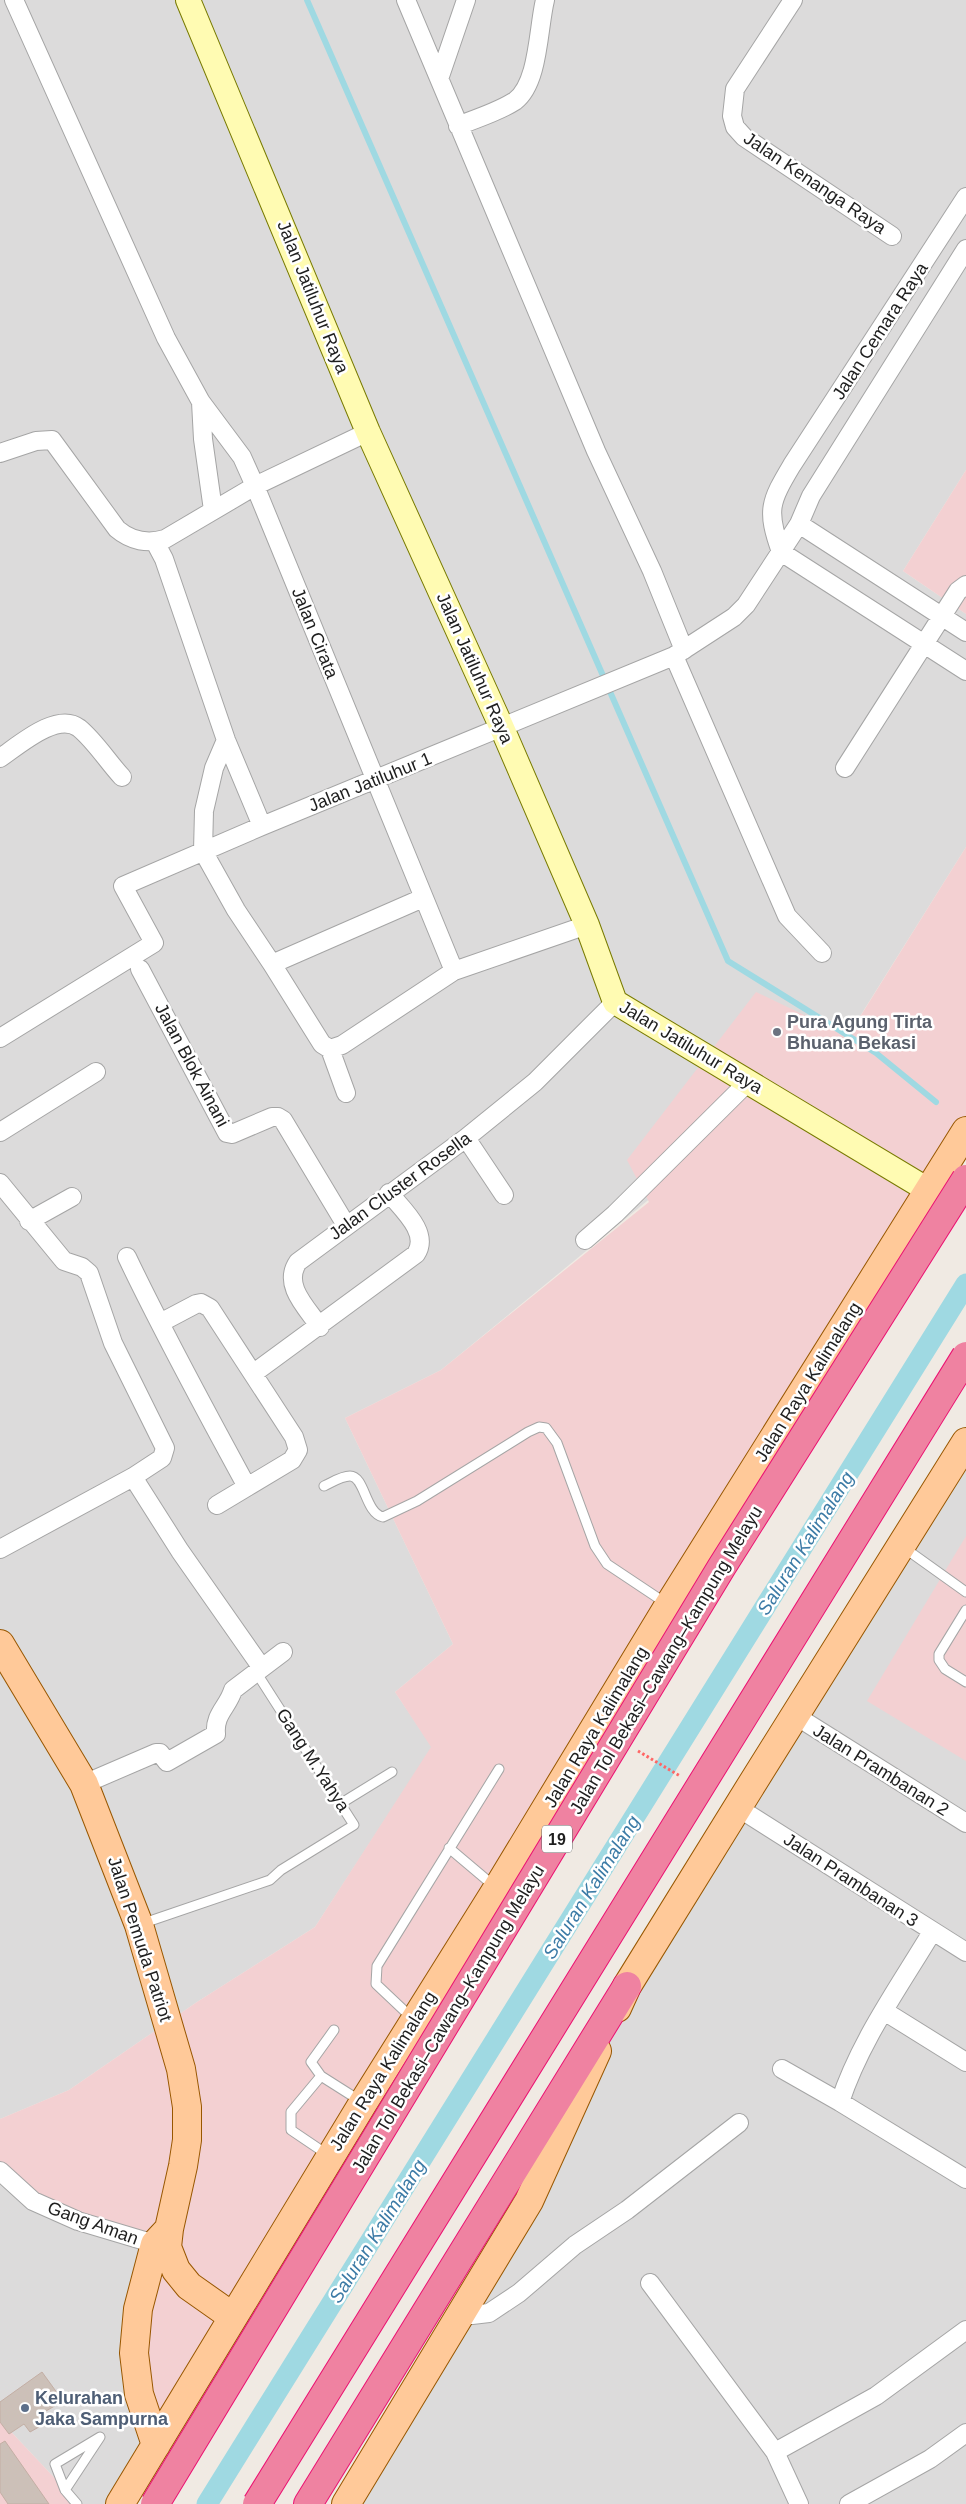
<svg xmlns="http://www.w3.org/2000/svg" width="966" height="2504" font-family="Arial,sans-serif">
	<style>
		.residential { fill: #dcdbdb }
		.commercial { fill: #f3d0d2 }
		.lines { fill: none; stroke-linecap: round; stroke-linejoin: round }
		.stream { stroke: #9fd9e2; stroke-width: 6 }
		.canal { stroke: #9fd9e2; stroke-width: 21 }
		.building { fill: #ccc0b8; stroke: #c3aea4 }
		.lane-casing { stroke: #a5a5a5; stroke-width: 11 }
		.street-casing { stroke: #a5a5a5; stroke-width: 20 }
		.secondary-casing { stroke: #787a00; stroke-width: 26 }
		.primary-casing { stroke: #985700; stroke-width: 30 }
		.highway-casing { stroke: #eb1272; stroke-width: 30 }
		.path { stroke: #ff6665; stroke-width: 3; stroke-dasharray: 2.5 2.5; stroke-linecap: butt }
		.lane { stroke: #fff; stroke-width: 9 }
		.street { stroke: #fff; stroke-width: 18 }
		.secondary { stroke: #fffbb2; stroke-width: 24 }
		.primary { stroke: #ffc999; stroke-width: 28 }
		.highway { stroke: #ef82a1; stroke-width: 28 }
		.highway-bridge-casing { stroke: #eb1272; stroke-width: 30; stroke-linecap: butt }
		.highway-bridge { stroke: #ef82a1; stroke-width: 28 }
		.worship-dot { fill: #6b7280; stroke: #fff; stroke-width: 2 }
		.service-dot { fill: #5c6f8a; stroke: #fff; stroke-width: 2 }
		.labels { text-anchor: middle; stroke-width: 5; stroke-linejoin: round; paint-order: stroke }
		.shield { fill: #fff; stroke: #626262; stroke-width: 1 }
		.shield-label { font-size: 16px; font-weight: bold; fill: #1e1e1e }
		.street-label { font-size: 18px; fill: #1e1e1e; stroke: #fff }
		.worship-label { font-size: 18px; font-weight: bold; fill: #5b616d; stroke: #fff; text-anchor: start }
		.service-label { font-size: 18px; font-weight: bold; fill: #4e5e75; stroke: #fff; text-anchor: start }
		.water-label { font-size: 19px; font-style: italic; fill: #3c7ba6; stroke: #fff }
	</style>
	<rect width="100%" height="100%" fill="#f0eae3"/>
	<path class="residential" d="M0,0h966v470l-63,101 63,43v233l-119,190 -406,333 -96,48 108,226 -58,48 37,55 -117,180 -118,75 -128,88 -69,29z
		M966,1443v1061h-619l44,-73 208,-388z
		M0,2171l155,73 1,201 -36,59h-41l-79,-84z"/>
	<path class="commercial" d="M966,470v144l-63,-43z
		M966,847v284l-810,1314 -17,-51 16,-150 -77,-23 -78,-50v-52l69,-29 128,-88 118,-75 116,-180 -36,-55 58,-48 -108,-226 96,-48 208,-168 -22,-42 129,-168 92,44z
		M966,1536v225l-99,-60z
		M0,2420l79,84h-79z"/>
	<g class="lines">
		<path class="stream" d="M307,0l421,961 148,92 60,49"/>
		<path class="canal" d="M207,2504l759,-1220"/>
	</g>
	<path class="building" d="M42,2372l21,29 -22,13 5,9 -16,9 -6,-8 -15,10 -9,-12v-20z
		M5,2441l44,63h-41l-8,-12v-48z"/>
	<g class="lines">
		<g class="lane-casing">
			<path id="lane" d="M324,1486c7,-3 17,-10 26,-10 15,0 15,37 33,41l34,-16 111,-69 11,-5 7,1 11,15 38,103 12,18 60,40
				M903,1547l63,45
				M966,1610l-27,44v6l6,9 21,13
				M340,1804l52,-32
				M449,1848l45,38
				M141,1924l129,-44 11,-10 73,-45 -98,-153
				M412,2018l-36,-34 1,-18 122,-197
				M334,2030l-23,32 10,14 41,26
				M321,2076l-30,36v18l37,25
				M65,2490l35,-53 -45,27 10,26 12,14"/>
		</g>
		<g class="street-casing">
			<path id="street" d="M14,0l152,338 35,64 41,55 13,29 199,485 -112,74 -12,4
				M406,0l190,451 56,120 32,79
				M793,0l-58,89 -3,27 3,11 9,10 148,99
				M440,76l26,-76
				M458,126c19,-8 40,-14 57,-25 24,-18 23,-73 30,-101
				M966,197l-174,268c-22,37 -26,45 -11,87l185,119
				M966,249l-155,247 -12,28 167,108
				M201,402l2,37 10,71
				M0,453l36,-12 16,-1 65,89c14,12 31,15 48,10l90,-53 113,-54
				M155,542l9,17 62,181 36,86
				M674,656l113,260 35,37
				M226,740l-12,28 -10,43 -1,40 33,59 36,54
				M0,758c18,-12 57,-47 79,-30 16,13 29,34 43,49
				M845,768l113,-177 8,-6
				M140,969l87,164 5,1 40,-17h6l5,3 63,105
				M454,971l133,-46
				M0,1038l154,-95 -31,-57 139,-60 412,-170 60,-39 12,-12 53,-81
				M346,1093l-16,-44 -8,-5 -50,-80 151,-66
				M0,1132l96,-60
				M466,1138l38,57
				M0,1183l64,78 18,6 7,6 24,70 52,105 -3,10 -29,19 -133,72
				M29,1221l43,-24
				M585,1240l30,-26 133,-132
				M127,1257c37,78 79,154 120,230l45,-27 6,-10 -4,-13 -84,-129 -9,-5 -5,1 -36,19
				M320,1327c-13,-19 -38,-42 -22,-65l168,-124 69,-56 80,-80
				M254,1373l162,-119c14,-21 -14,-45 -27,-61
				M133,1477l47,74 82,117
				M217,1505l30,-18
				M796,1716l170,107
				M84,1784l72,-31h4l7,9 49,-28c-2,-20 12,-27 17,-44l50,-38
				M737,1807l229,145
				M884,2011l82,51
				M782,2069l58,33c20,-61 59,-115 92,-170
				M840,2102l126,77
				M0,2171l33,30 45,20 87,26
				M650,2283l125,169 24,52
				M462,2313l10,2 17,-2 30,-20 56,-48 52,-35 112,-87
				M775,2452l101,-56 90,-66
				M849,2504l81,-45 36,-26"/>
		</g>
		<g class="secondary-casing">
			<path id="secondary" d="M188,0l180,432 134,296 85,197 28,77 313,188"/>
		</g>
		<g class="primary-casing">
			<path id="primary" d="M0,1644l84,140 55,141 42,144 6,38v33l-4,26 -14,63 -2,18 9,23 13,16 44,31
				M617,2008l10,-22c112,-182 225,-363 339,-544
				M156,2445l-17,-51 -5,-41 4,-44 17,-65 14,-15
				M120,2504l243,-401 134,-214 172,-284 297,-474
				M346,2504l183,-303 68,-150"/>
		</g>
		<g class="highway-casing">
			<path id="highway" d="M308,2504l319,-518"/>
		</g>
		<path class="path" d="M638,1751l42,25"/>
		<use href="#lane" class="lane"/>
		<use href="#street" class="street"/>
		<use href="#secondary" class="secondary"/>
		<use href="#primary" class="primary"/>
		<use href="#highway" class="highway"/>
		<g class="highway-bridge-casing">
			<path id="highway-bridge" d="M155,2504l566,-936 245,-389
				M257,2504l709,-1148"/>
		</g>
		<use href="#highway-bridge" class="highway-bridge"/>
	</g>
	<circle class="worship-dot" cx="777" cy="1032" r="5"/>
	<circle class="service-dot" cx="25" cy="2408" r="5"/>
	<g class="labels">
		<rect class="shield" x="542" y="1825.5" width="30" height="27" rx="4"/>
		<g class="shield-label">
			<text x="557" y="1845">19</text>
		</g>
		<g class="street-label">
			<text transform="translate(815 183) rotate(34)" y="6">Jalan Kenanga Raya</text>
			<text transform="translate(313 297) rotate(68)" y="6">Jalan Jatiluhur Raya</text>
			<text transform="translate(880 331) rotate(-57)" y="6">Jalan Cemara Raya</text>
			<text transform="translate(315 633) rotate(68)" y="6">Jalan Cirata</text>
			<text transform="translate(475 668) rotate(66)" y="6">Jalan Jatiluhur Raya</text>
			<text transform="translate(370 782) rotate(-22)" y="6">Jalan Jatiluhur 1</text>
			<text transform="translate(691 1047) rotate(31)" y="6">Jalan Jatiluhur Raya</text>
			<text transform="translate(192 1065) rotate(62)" y="6">Jalan Blok Ainani</text>
			<text transform="translate(400 1186) rotate(-36)" y="6">Jalan Cluster Rosella</text>
			<text transform="translate(808 1382) rotate(-58)" y="6">Jalan Raya Kalimalang</text>
			<text transform="translate(666 1660) rotate(-59)" y="6">Jalan Tol Bekasi–Cawang–Kampung Melayu</text>
			<text transform="translate(596 1727) rotate(-59)" y="6">Jalan Raya Kalimalang</text>
			<text transform="translate(313 1760) rotate(57)" y="6">Gang M.Yahya</text>
			<text transform="translate(881 1770) rotate(32)" y="6">Jalan Prambanan 2</text>
			<text transform="translate(851 1880) rotate(33)" y="6">Jalan Prambanan 3</text>
			<text transform="translate(140 1939) rotate(72)" y="6">Jalan Pemuda Patriot</text>
			<text transform="translate(448 2019) rotate(-59)" y="6">Jalan Tol Bekasi–Cawang–Kampung Melayu</text>
			<text transform="translate(383 2071) rotate(-58)" y="6">Jalan Raya Kalimalang</text>
			<text transform="translate(93 2223) rotate(20)" y="6">Gang Aman</text>
		</g>
		<g class="worship-label">
			<text x="787" y="1028">Pura Agung Tirta<tspan x="787" dy="21">Bhuana Bekasi</tspan></text>
		</g>
		<g class="service-label">
			<text x="35" y="2404">Kelurahan<tspan x="35" dy="21">Jaka Sampurna</tspan></text>
		</g>
		<g class="water-label">
			<text transform="translate(805 1543) rotate(-58)" y="7">Saluran Kalimalang</text>
			<text transform="translate(591 1887) rotate(-58)" y="7">Saluran Kalimalang</text>
			<text transform="translate(377 2231) rotate(-58)" y="7">Saluran Kalimalang</text>
		</g>
	</g>
</svg>
